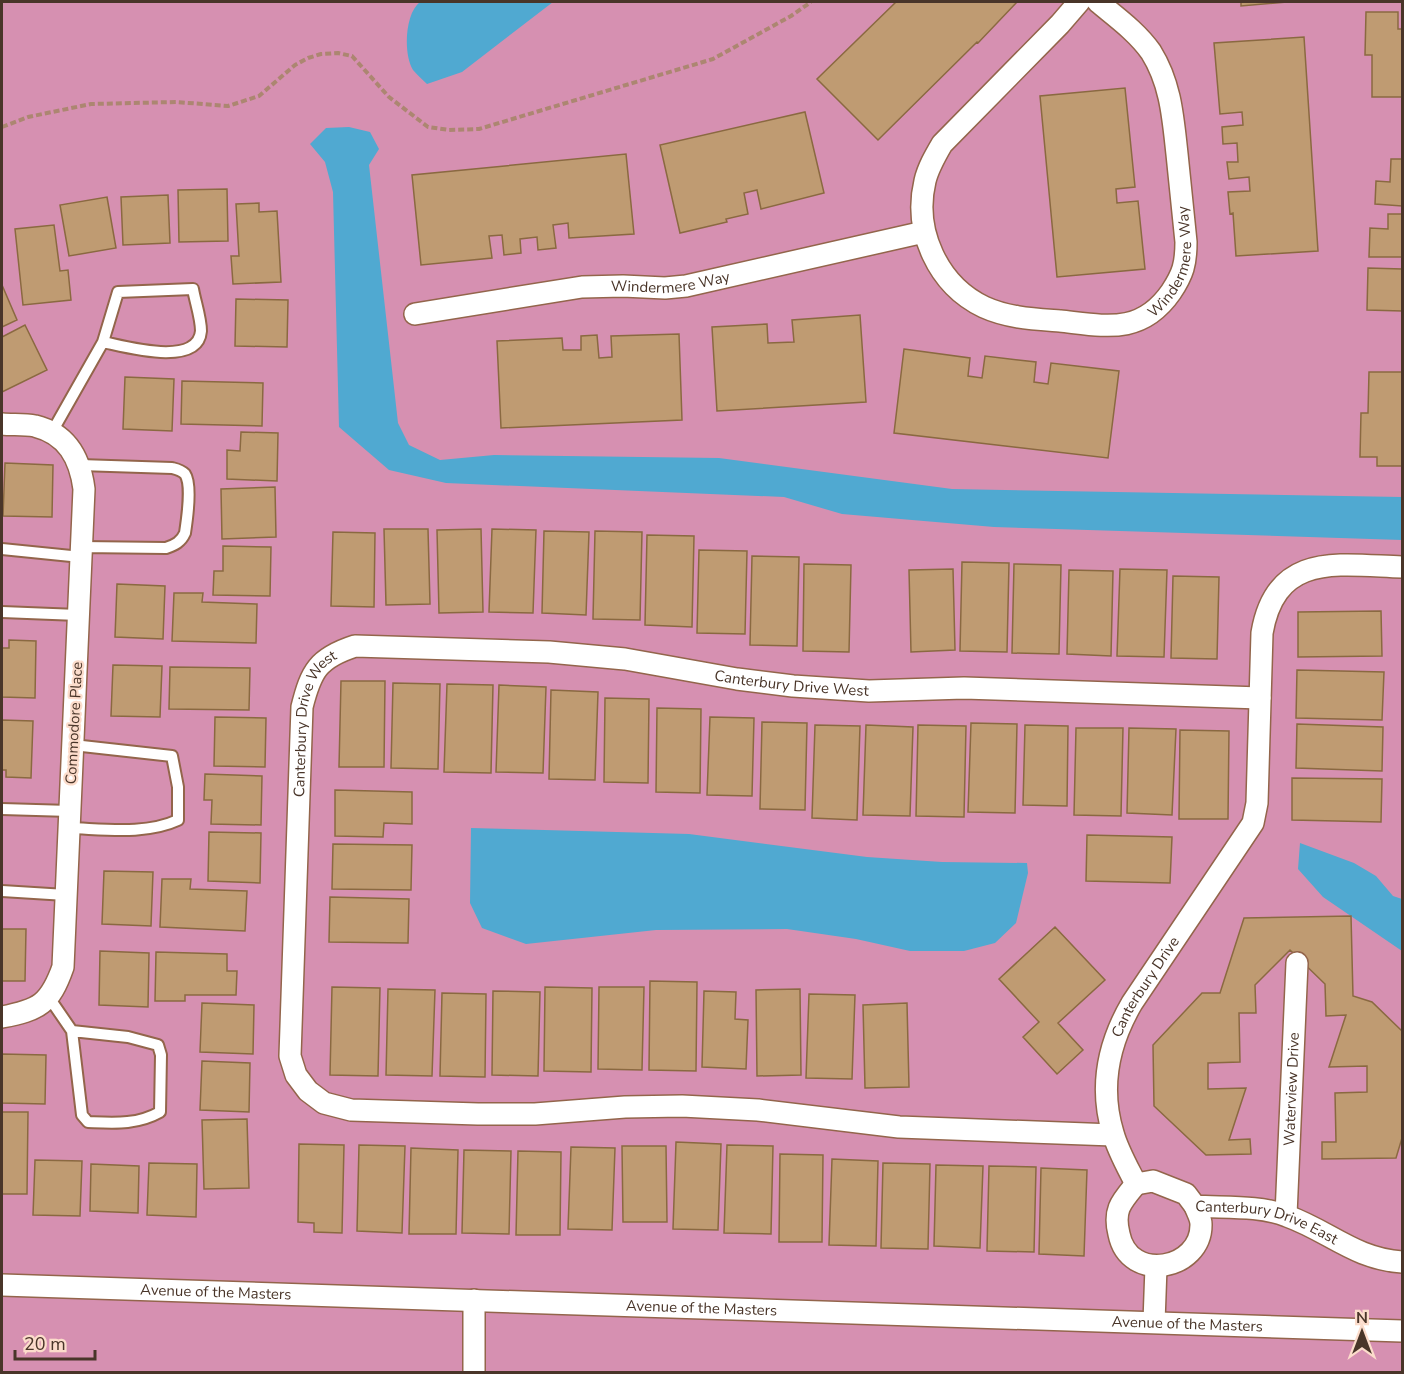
<svg xmlns="http://www.w3.org/2000/svg" width="1404" height="1374" font-family="'Nunito Sans',sans-serif">
	<style>
		.green { fill: #d690b1 }
		.water { fill: #50a9d1 }
		.building { fill: #bf9b72; stroke: #8a6941; stroke-width: 1.5 }
		.lines { fill: none; stroke-linecap: round; stroke-linejoin: round }
		.service-casing { stroke: #93654b; stroke-width: 14 }
		.minor-casing { stroke: #93654b; stroke-width: 24 }
		.path { stroke: #ac8671; stroke-width: 4; stroke-dasharray: 6 3; stroke-linecap: butt }
		.service { stroke: #fff; stroke-width: 10 }
		.minor { stroke: #fff; stroke-width: 21 }
		.labels { text-anchor: middle; stroke-width: 4.5; stroke-linejoin: round; paint-order: stroke }
		.street-label { font-size: 15px; fill: #493529; stroke: #fcdccb }
	</style>
	<rect width="100%" height="100%" fill="#fecaad"/>
	<path class="green" d="M2,2h1400v1370h-1400z"/>
	<path class="water" d="M420,2h133l-91,70 -35,12c-5,-5 -10,-9 -14,-14 -10,-16 -8,-57 7,-68z
		M349,127l21,5 9,17 -10,16 29,258 11,22 31,15 54,-5 225,3 233,31 450,8v43l-408,-13 -152,-13 -58,-17 -338,-14 -57,-13 -50,-43 -6,-235 -8,-30 -15,-18 16,-16z
		M471,828l218,6 178,23 75,5 85,1 1,10 -12,50 -21,20 -31,8h-54l-54,-12 -69,-10 -131,1 -130,14 -44,-16 -12,-25z
		M1300,843l54,20 22,13 17,20 9,3v52l-79,-54 -25,-28z"/>
	<path class="building" d="M896,2h121l-39,41 -1,-1 -99,98 -61,-61z
		M1241,2h46l-46,4z
		M1366,12h32v17h4v68h-30v-42h-7z
		M1304,37l14,214 -82,5 -3,-43 -3,1 -2,-22 22,-1 -1,-14 -20,2 -2,-17h11l-1,-19 -14,1 -1,-17 21,-2 -1,-13 -22,2 -6,-71z
		M1125,88l10,99 -19,2 1,14 21,-2 7,68 -88,8 -17,-181z
		M805,112l19,81 -63,16 -4,-19 -13,3 4,21 -22,5 1,3 -47,11 -20,-88z
		M626,154l8,80 -65,4 -1,-15 -15,2 3,23 -18,2 -1,-13 -17,2 1,14 -17,2 -2,-20 -13,1 3,22 -71,7 -9,-90z
		M1391,159h11v47l-27,-2 1,-23 14,1z
		M227,189l1,52 -49,1 -1,-52z
		M168,195l2,48 -47,2 -2,-48z
		M107,197l9,51 -47,8 -9,-51z
		M259,203v9l18,-1 4,71 -48,2 -2,-28h8l-3,-52z
		M1388,214h14v43h-33l1,-29 18,1z
		M54,225l6,46 8,-1 3,30 -48,5 -8,-76z
		M1368,268l34,1v42l-35,-1z
		M2,285l15,35 -15,7z
		M236,299l52,1 -1,47 -52,-1z
		M860,315l6,87 -149,9 -5,-84 55,-3 1,19 26,-1 -2,-22z
		M25,325l22,45 -45,22v-55z
		M679,334l3,86 -181,8 -4,-87 65,-3 1,12h18v-14l16,-1 2,23 13,-1 -1,-21z
		M904,349l66,9 -2,18 14,2 3,-22 51,6 -2,20 14,2 3,-21 68,8 -11,87 -214,-25z
		M1369,372h33v94h-25v-9h-17l1,-44h7z
		M125,377l49,2 -2,52 -49,-2z
		M182,381l81,2 -1,43 -81,-2z
		M241,432l37,1 -1,48 -50,-2v-29l13,1z
		M5,463l48,2 -1,52 -49,-1z
		M275,487l1,50 -54,2 -1,-50z
		M384,529h44l2,75 -44,1z
		M481,529l2,83 -44,1 -2,-83z
		M492,529l44,1 -3,83 -44,-1z
		M544,531l45,1 -3,83 -44,-2z
		M595,531l47,1 -2,88 -47,-1z
		M333,532l42,1 -1,74 -43,-1z
		M647,535l47,1 -2,91 -47,-2z
		M223,546l48,1 -1,49 -57,-1 1,-24h9z
		M699,550l48,1 -2,83 -48,-1z
		M752,556l47,1 -2,89 -47,-1z
		M962,562l47,1 -2,89 -47,-1z
		M804,564l47,1 -2,87 -46,-1z
		M1014,564l47,1 -2,89 -47,-1z
		M953,569l2,81 -44,2 -2,-82z
		M1120,569l47,1 -3,87 -47,-1z
		M1069,570l44,1 -2,85 -44,-2z
		M1173,576l46,1 -2,82 -46,-1z
		M117,584l48,2 -2,53 -48,-2z
		M174,593h29l-1,9 55,2 -1,39 -84,-2z
		M1381,611l1,45 -84,1v-45z
		M9,640l27,1 -1,57 -33,-1v-49h7z
		M113,665l49,1 -2,51 -49,-1z
		M170,667l80,1 -1,42 -80,-1z
		M1297,670l87,2 -2,48 -86,-2z
		M341,681h44l-1,86h-45z
		M393,683l47,1 -2,85 -47,-1z
		M447,684l46,1 -2,88 -47,-1z
		M499,685l47,2 -3,86 -47,-1z
		M551,690l47,2 -3,88 -46,-1z
		M605,698l44,1 -1,84 -44,-1z
		M657,708l44,1 -1,84 -44,-1z
		M215,717l51,1 -1,49 -51,-1z
		M710,717l44,1 -2,78 -45,-1z
		M2,720l31,1 -2,57 -25,-1v-7h-4z
		M762,722l45,1 -2,87 -45,-1z
		M971,723l46,1 -2,89 -47,-1z
		M1297,724l86,3 -1,44 -86,-3z
		M815,725l45,1 -3,94 -45,-2z
		M866,725l47,2 -3,89 -47,-1z
		M918,725l48,1 -2,91 -48,-1z
		M1025,725l43,1 -1,80 -44,-1z
		M1076,728h47l-2,88 -47,-1z
		M1129,728l47,1 -4,86 -45,-2z
		M1180,730l49,1 -1,88h-49z
		M205,774l57,2 -1,49 -50,-1 1,-24h-8z
		M1292,778l90,1 -1,43 -89,-2z
		M335,790l77,2v32l-28,-1 -1,14 -48,-1z
		M209,832l52,1 -1,50 -52,-2z
		M1087,835l85,2 -2,46 -84,-2z
		M333,844l79,1 -1,45 -79,-1z
		M104,871l49,1 -2,54 -49,-2z
		M162,879h29l-1,10 57,2 -2,40 -85,-4z
		M330,897l79,2 -1,44 -79,-1z
		M1351,916l2,80 19,6 30,29v107l-6,20 -74,1v-17h14l-1,-49 32,-1v-26l-38,1 17,-52 -20,1 -1,-32 -35,-34 -35,35 1,28h-17l1,49 -32,1v26l38,-1 -17,52 21,-1 1,15 -45,1 -52,-49 -1,-61 49,-52h18l24,-75z
		M1055,927l50,53 -47,43 25,27 -26,24 -34,-37 16,-15 -40,-43z
		M2,929h24l-1,52h-23z
		M100,951l49,2 -1,54 -49,-2z
		M156,952l71,2v17h10l-1,24h-51v6h-30z
		M650,981l47,1 -1,89 -47,-1z
		M332,987l48,1 -2,88 -48,-1z
		M545,987l47,1 -1,84 -47,-1z
		M599,987h45l-2,83 -44,-1z
		M388,989l47,1 -3,86 -46,-1z
		M800,989l1,86 -44,1 -1,-86z
		M493,991l47,1 -2,84 -46,-1z
		M704,991l32,1 -1,27 13,1 -2,49 -44,-2z
		M442,993l44,1 -1,83 -45,-1z
		M809,994l46,1 -3,84 -46,-1z
		M202,1003l52,2 -1,49 -53,-2z
		M907,1003l2,84 -44,1 -2,-83z
		M2,1054l44,1 -1,49 -43,-1z
		M202,1061l48,2 -1,49 -49,-2z
		M2,1112h26l-1,82h-25z
		M247,1119l2,69 -45,1 -2,-69z
		M676,1142l45,2 -3,86 -45,-1z
		M299,1144l45,1 -2,88 -28,-1v-9l-16,-1z
		M359,1145l46,1 -3,87 -45,-2z
		M727,1145l46,1 -2,88 -47,-1z
		M622,1146h44l1,76h-44z
		M571,1147l44,1 -3,82 -44,-1z
		M411,1148l47,2 -2,84h-47z
		M464,1150l47,1 -2,83 -47,-1z
		M518,1151l43,1 -1,83h-44z
		M780,1154l43,1 -1,87h-43z
		M832,1159l46,2 -2,85 -47,-1z
		M35,1160l47,1 -2,55 -47,-1z
		M149,1163l48,1 -1,53 -49,-2z
		M883,1163l47,1 -2,85 -47,-1z
		M91,1164l48,2 -1,47 -48,-2z
		M936,1165l47,1 -3,82 -46,-2z
		M989,1166l47,1 -2,85 -47,-1z
		M1041,1168l46,2 -3,86 -45,-2z"/>
	<g class="lines">
		<g class="service-casing">
			<path id="service" d="M52,432l51,-90 15,-50 75,-3c2,12 8,29 8,42 -3,37 -78,15 -98,11
				M80,465l92,3c4,1 9,2 13,6 7,10 2,46 0,59 -4,9 -10,12 -19,15l-85,-1
				M2,549l79,8
				M2,612l76,3
				M2,809l68,2
				M69,828c35,1 77,7 109,-8v-33l-6,-31 -99,-11
				M2,891l64,4
				M48,996l24,35 10,84 6,7c26,1 49,3 72,-10l1,-57 -3,-10 -30,-8 -56,-6"/>
		</g>
		<g class="minor-casing">
			<g id="minor">
				<path id="s1" d="M1079,2l-19,22 -118,120c-7,12 -14,24 -17,37 -12,50 13,104 59,126 24,11 50,12 76,14 46,5 81,14 111,-29 12,-18 15,-28 15,-50 -3,-30 -6,-59 -9,-88 -4,-36 -6,-70 -26,-102 -14,-20 -35,-35 -53,-50"/>
				<path id="s2" d="M415,314l167,-27 41,-1 42,2 21,-2 238,-54"/>
				<path d="M2,424c10,1 22,0 33,2 32,8 45,32 49,63l-21,478c-13,37 -24,43 -61,50"/>
				<path id="s3" d="M1113,1135l-214,-8 -141,-17 -76,-4 -57,1 -90,7h-57l-127,-4 -27,-7 -16,-12 -12,-16 -6,-19 12,-349c9,-36 16,-49 53,-61l194,6 76,7 112,20 56,7 76,5 95,-3 296,10"/>
				<path id="s4" d="M1136,1184c-8,-16 -18,-33 -23,-51 -14,-46 -5,-89 19,-130l121,-180 4,-20 5,-170c14,-82 77,-68 140,-66"/>
				<path id="s5" d="M1136,1184l17,-3 33,13 9,12c29,2 64,-1 92,10 42,15 68,43 115,46"/>
				<path d="M1136,1184c-15,18 -23,26 -17,50 10,50 83,36 82,-10 0,-6 -4,-12 -6,-18"/>
				<path id="s6" d="M1286,1215l11,-252"/>
				<path id="s7" d="M2,1285l1400,46"/>
				<path d="M1154,1322l2,-55"/>
				<path d="M474,1372v-72"/>
			</g>
		</g>
		<path class="path" d="M2,127l26,-10 63,-13 85,-2 52,4 31,-10 36,-31 13,-7 13,-4 17,-1 14,3 37,41 39,30 21,3 30,-1 234,-70 78,-43 20,-14"/>
		<use href="#service" class="service"/>
		<use href="#minor" class="minor"/>
	</g>
	<g class="labels">
		<g class="street-label">
			<text dy="5" stroke="none"><textPath href="#s1" startOffset="618">Windermere Way</textPath></text>
			<text dy="5" stroke="none"><textPath href="#s2" startOffset="258">Windermere Way</textPath></text>
			<text dy="5" stroke="none"><textPath href="#s3" startOffset="1726">Canterbury Drive West</textPath></text>
			<text transform="translate(74 723) rotate(-87)" y="5">Commodore Place</text>
			<text dy="5" stroke="none"><textPath href="#s3" startOffset="1188">Canterbury Drive West</textPath></text>
			<text dy="5" stroke="none"><textPath href="#s4" startOffset="212">Canterbury Drive</textPath></text>
			<text dy="5" stroke="none"><textPath href="#s6" startOffset="126">Waterview Drive</textPath></text>
			<text dy="5" stroke="none"><textPath href="#s5" startOffset="142">Canterbury Drive East</textPath></text>
			<text dy="5" stroke="none"><textPath href="#s7" startOffset="214">Avenue of the Masters</textPath></text>
			<text dy="5" stroke="none"><textPath href="#s7" startOffset="700">Avenue of the Masters</textPath></text>
			<text dy="5" stroke="none"><textPath href="#s7" startOffset="1186">Avenue of the Masters</textPath></text>
		</g>
	</g>
	<rect width="1404" height="1374" fill="none" stroke="#493529" stroke-width="6"/>
	<g transform="translate(1362 1332)" stroke="#fcdccb" stroke-width="4.5" paint-order="stroke">
	<path d="M0-4.5L10 22L0 15L-10 22Z" fill="#493529"/>
	<text y="-9" font-size="16" font-weight="bold" text-anchor="middle" fill="#493529">N</text>
	</g>
	<path d="M15 1350v9h80v-9" fill="none" stroke="#493529" stroke-width="3"/>
	<text x="24" y="1350" font-size="18" fill="#493529" stroke="#fcdccb" stroke-width="4.5" paint-order="stroke">20 m</text>
</svg>
